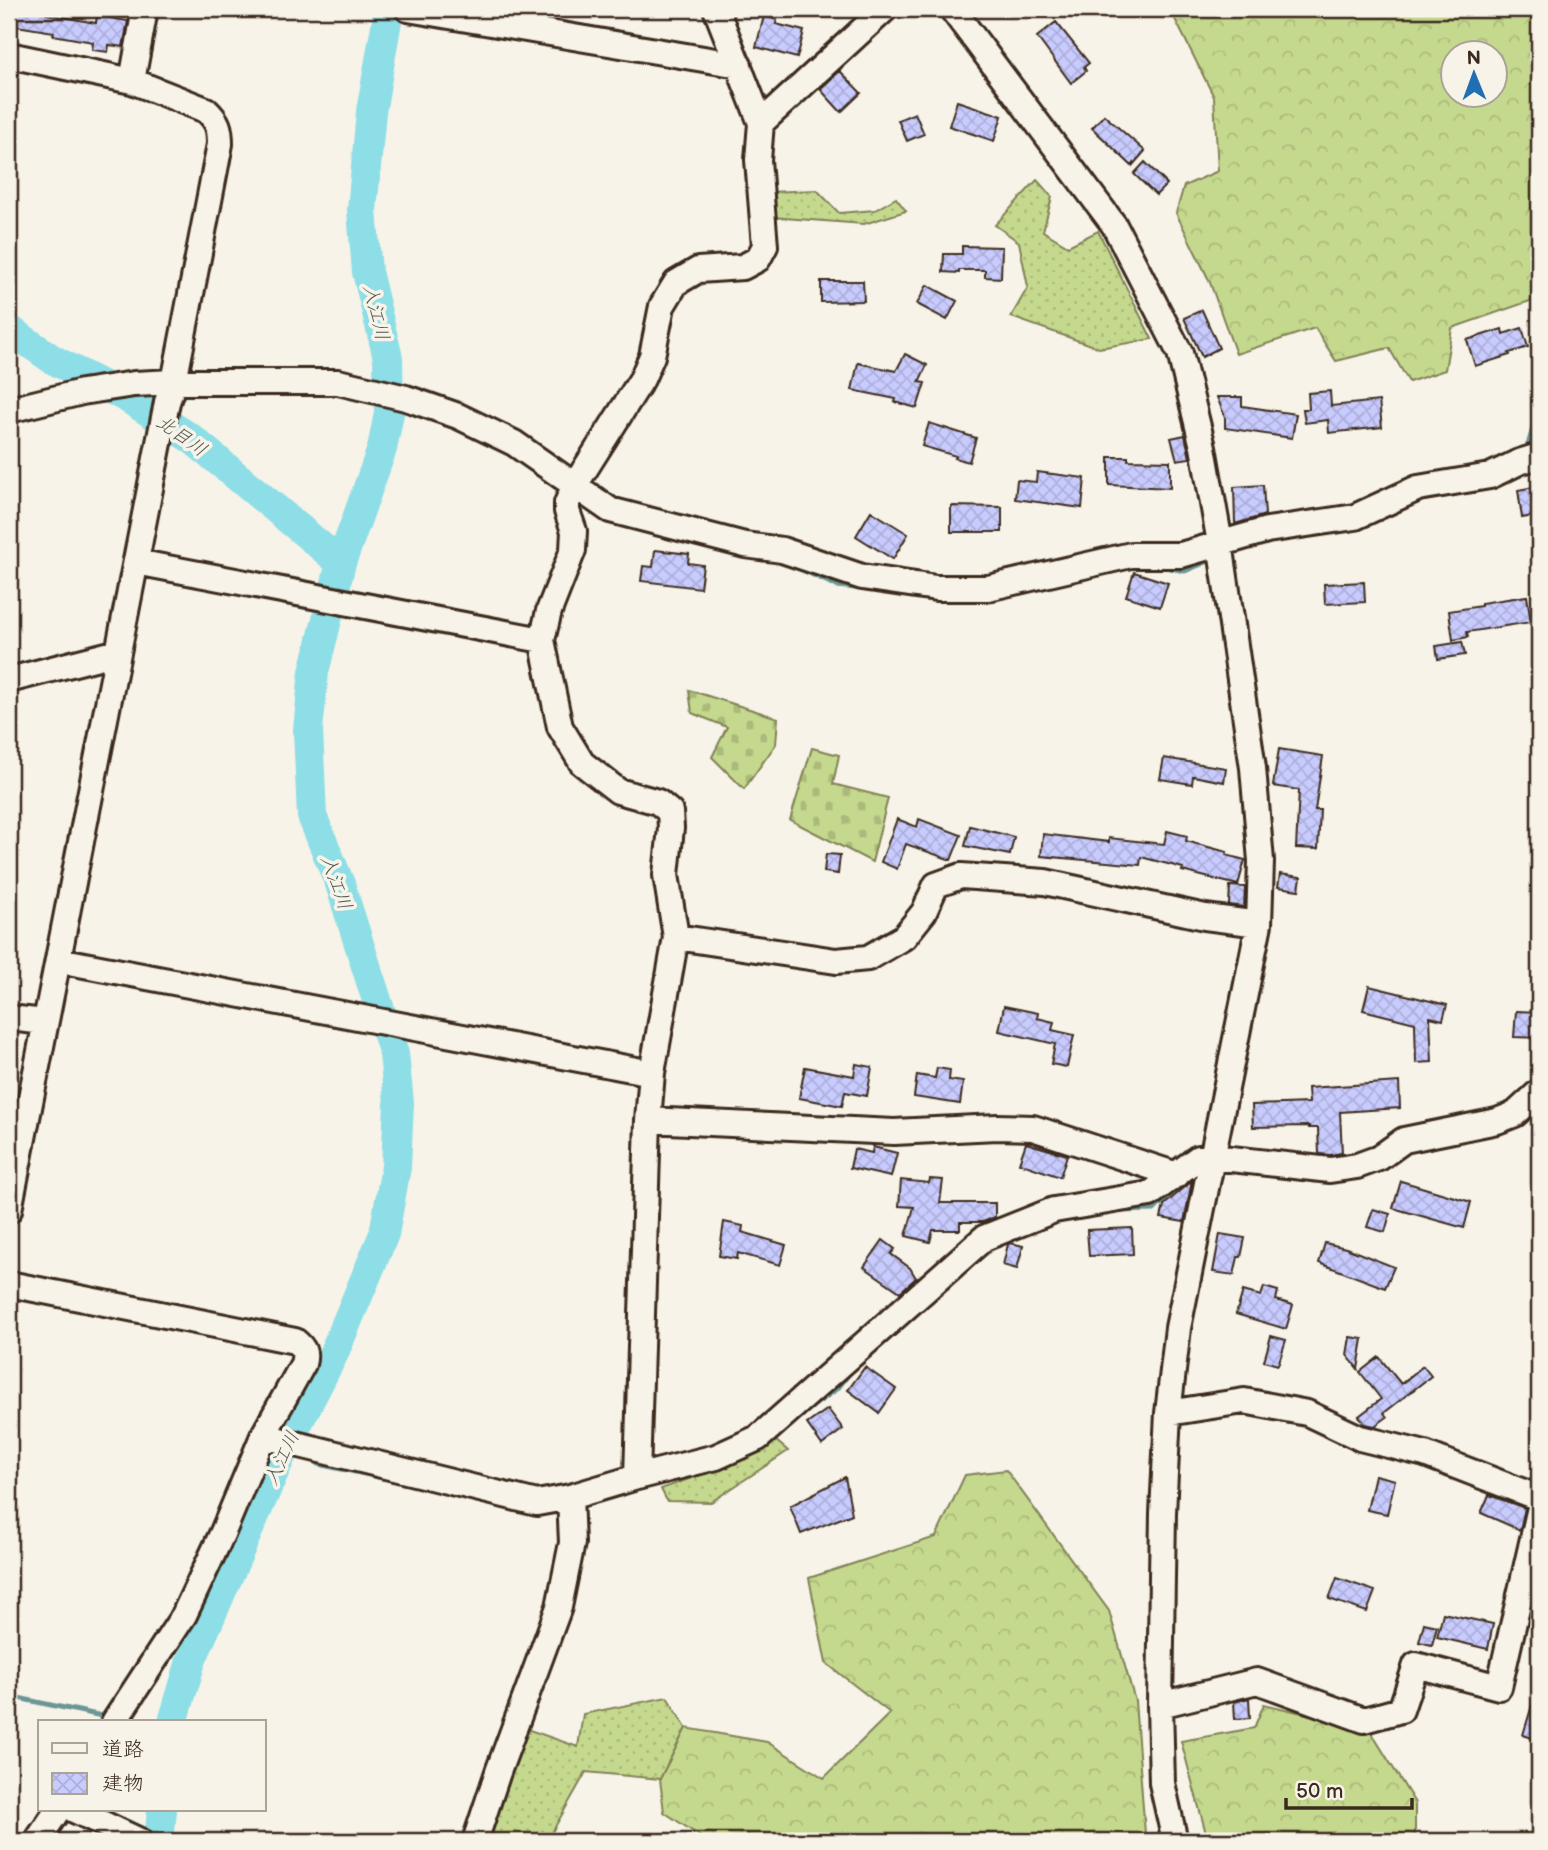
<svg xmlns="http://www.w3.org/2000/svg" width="1548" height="1850" font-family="'Balsamiq Sans','Klee One',sans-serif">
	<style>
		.grass { fill: url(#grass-dots); stroke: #808256; stroke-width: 2 }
		.forest { fill: url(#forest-crowns); stroke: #808256; stroke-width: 2; fill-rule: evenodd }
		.cemetery { fill: url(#cemetery-stones); stroke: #808256; stroke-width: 2 }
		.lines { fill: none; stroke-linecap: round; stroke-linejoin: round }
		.stream { stroke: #6c9696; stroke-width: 5 }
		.river { stroke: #8ddee6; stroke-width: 30 }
		.building { fill: url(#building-cross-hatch); stroke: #3b2a1e; stroke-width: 2 }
		.minor-casing { stroke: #3b2a1e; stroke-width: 30 }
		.minor { stroke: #f7f3e8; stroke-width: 24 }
		.labels { text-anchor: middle; stroke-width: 7; stroke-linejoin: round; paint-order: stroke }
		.water-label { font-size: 19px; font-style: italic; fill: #505750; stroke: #f7f3e8 }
	</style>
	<defs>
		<pattern id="grass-dots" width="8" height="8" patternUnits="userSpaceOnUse" patternTransform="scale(1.75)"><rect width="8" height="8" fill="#c5d98e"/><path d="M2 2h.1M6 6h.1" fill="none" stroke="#aaba7a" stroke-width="1.8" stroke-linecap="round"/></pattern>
		<pattern id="forest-crowns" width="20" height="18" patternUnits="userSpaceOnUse" patternTransform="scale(1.75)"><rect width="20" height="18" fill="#c5d98e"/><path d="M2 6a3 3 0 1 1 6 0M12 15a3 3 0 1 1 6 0" fill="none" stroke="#aaba7a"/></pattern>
		<pattern id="cemetery-stones" width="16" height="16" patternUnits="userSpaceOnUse" patternTransform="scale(1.75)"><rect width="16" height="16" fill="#c5d98e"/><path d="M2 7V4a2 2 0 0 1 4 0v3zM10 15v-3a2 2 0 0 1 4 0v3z" fill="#aaba7a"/></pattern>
		<pattern id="building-cross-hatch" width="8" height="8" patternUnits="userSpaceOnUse" patternTransform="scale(1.75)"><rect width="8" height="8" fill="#c8cbfe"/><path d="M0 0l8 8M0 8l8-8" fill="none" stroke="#adaed9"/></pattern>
	</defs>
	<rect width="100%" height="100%" fill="#f7f3e8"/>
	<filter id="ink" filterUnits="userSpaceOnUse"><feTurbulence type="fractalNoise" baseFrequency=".0143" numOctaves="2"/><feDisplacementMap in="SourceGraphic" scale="14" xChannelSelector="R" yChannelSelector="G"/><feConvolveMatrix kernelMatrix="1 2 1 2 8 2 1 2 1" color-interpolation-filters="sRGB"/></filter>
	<g filter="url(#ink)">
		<path class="grass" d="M1037,180l15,17 -9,34 25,15 30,-15 54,108 -53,9 -88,-31 17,-30 -9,-45 -24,-17z
			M817,190l22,23 36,-3 21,-12 10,13 -42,13 -93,-7 -2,-25z
			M775,1440l13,11 -77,51 -44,-1 -6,-12 50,-18z
			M667,1697l19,31 -26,51 -74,-7 -39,69h-64l38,-114 57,20 5,-33z"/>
		<path class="forest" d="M1170,9h369v281l-6,10 -81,28 -7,42 -36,12 -20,-34 -53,13 -21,-33 -79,26 -27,-74 -33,-67 8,-27 34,-15 -4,-74zM1454,52h42v42h-42z
			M1006,1470l103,141 26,90 10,133 -52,7h-386l-43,-29 -4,-33 26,-51 81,14 57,36 66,-65 -64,-50 -17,-85 127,-41 29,-62z
			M1264,1704l105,25 46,74v38h-168l-1,-3 -39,-1 -26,-96 73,-13z"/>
		<path class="cemetery" d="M689,690l89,28 -2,26 -32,45 -32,-32 15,-30 -35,-14z
			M812,748l27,7 -6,29 55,14 -16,64 -82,-42z"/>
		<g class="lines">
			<path class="stream" d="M1526,452l13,-44
				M544,478l11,9
				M693,544l35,8
				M1165,567l20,4 26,-11
				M798,568l39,18 28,3
				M1120,1211l34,-1 21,-20
				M805,1412l33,-24 14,-18
				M318,1464l75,16
				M9,1696l93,20"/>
			<path class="river" d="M9,329l43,30 77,40 63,40 149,124
				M173,1722l18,-61 90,-205 52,-101 51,-121 12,-67 3,-64 -5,-49 -54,-170 -28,-68 -4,-86 6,-58 27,-109 41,-114 7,-36 -1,-55 -21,-86 -5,-62 9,-98 18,-103
				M159,1841l3,-31"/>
		</g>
		<path class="building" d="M13,9h34l-1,5 50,9 1,-7 31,5 -5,26 -14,-2 -1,7 -16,-2 1,-8 -40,-7 1,-3 -44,-7z
			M764,16l13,4 -1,4 28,7 -7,27 -41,-11z
			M1056,22l33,41 -5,4 2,4 -15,12 -34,-46z
			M840,71l21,22 -20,19 -21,-23z
			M957,101l45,15 -8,25 -45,-15z
			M915,113l9,21 -17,7 -9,-21z
			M1104,115l41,36 -13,15 -40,-38z
			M1145,162l22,22 -11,11 -22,-21z
			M962,246l40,1 -1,31 -16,-1v-7h-26v3l-16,-1 1,-18h18z
			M821,281h42l1,20 -43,1z
			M927,285l30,16 -10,19 -30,-16z
			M1202,310l17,38 -17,9 -18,-39z
			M1522,328l6,19 -19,6 1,2 -35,11 -8,-26 35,-11 1,5z
			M905,354l22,11 -8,17 6,1 -8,25 -22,-6 1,-3 -44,-9 6,-27 38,8z
			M1330,391l1,15 48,-5 3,26 -53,6 -1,-13 -23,3 -2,-14h6l-1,-16z
			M1217,397h25v9l54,8 -4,24 -67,-10v-11z
			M929,423l47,15 -7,24 -14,-4 1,-2 -34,-10z
			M1185,435l5,23 -13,2 -6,-22z
			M1109,457h19v3l42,1v27l-61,-3z
			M1037,472l48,6 -3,30 -67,-9 2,-19 19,2z
			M1263,485l2,30 -30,9 -1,-37z
			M1539,486v29l-17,3 -4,-28z
			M951,506l51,1v25h-51z
			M871,511l37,23 -15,25 -37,-23z
			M655,550l34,4 -1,9 15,2 -3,23 -59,-7 2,-15 10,1z
			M1134,572l34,11 -8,24 -34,-11z
			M1364,582l1,20 -40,2 -1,-20z
			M1527,596l4,26 -64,10 1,5 -15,3 -4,-29 32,-5v-3z
			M1462,642l3,13 -27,4 -2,-13z
			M1279,749l44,7 -8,54h5l-2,39 -22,-1 3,-58 -26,-4z
			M1164,758l62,10 -2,14 -31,-6 -1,8 -32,-5z
			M897,819l20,8 2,-8 42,16 -10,25 -45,-16 -9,25 -16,-7z
			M970,826l44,11 -4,18 -45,-9z
			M1167,831l20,5 -1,5 41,11 -1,3 19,5 -7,25 -56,-14 1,-3 -42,-11 -1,8 -99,-9 2,-22 66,8v-4l55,6z
			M826,854l14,1 -2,19 -14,-2z
			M1280,874l21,3 -2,13 -21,-3z
			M1230,886l15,1 -1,20 -15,-2z
			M1369,986l78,19 -4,15 -13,-3 2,45 -16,1 -1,-40 -52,-13z
			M1004,1006l34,7 -1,5 17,4 -2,8 22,5 -7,32 -16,-3 4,-20 -56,-13z
			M1516,1011l23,1v26l-25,-1z
			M856,1064l16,3 -5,29 -22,-4 -3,14 -43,-8 6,-31 49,9z
			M937,1068l13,2 -1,10 14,2 -3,22 -46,-7 3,-22 18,3z
			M1399,1082l1,26 -60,4 2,41 -12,2 -11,-1 -1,-26h-9v-2l-56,1 -1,-22 57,-2 -1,-15z
			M1026,1143l41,12 -7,22 -41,-14z
			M873,1147l24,6 -6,24 -41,-9 4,-19 18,4z
			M930,1179l13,1 -3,23h55v14l-12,5h-23v8h-27l-3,12 -24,-6 8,-29 -15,-1 2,-26 28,3z
			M1192,1181l-8,41 -23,-4 3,-13z
			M1401,1181l70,21 -7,26 -71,-20z
			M1373,1209l17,5 -5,18 -18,-5z
			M724,1222l19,4 -1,6 44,13 -6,20 -42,-12 -1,6 -18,-3z
			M1132,1228l1,26 -44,2 -2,-26z
			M1220,1234l25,4 -4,19h-3l-4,18 -21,-3z
			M883,1240l12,9 -4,5 19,14 6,10 -16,14 -36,-25z
			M1011,1243l12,3 -6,23 -14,-4 5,-21z
			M1325,1243l21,5 48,19 -9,21 -66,-25z
			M1264,1287l14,4 -2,9 17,5 -7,24 -50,-15 7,-23 18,5z
			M1271,1336l15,4 -8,25 -14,-4z
			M1350,1337l13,2 -5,30 -11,-14z
			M1379,1357l22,27 22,-18 8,10 -47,37 3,4 -12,9 -10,-2 -6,-8 22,-17 -21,-27z
			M865,1367l31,22 -17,24 -31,-23z
			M828,1409l15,20 -21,16 -15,-21z
			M1375,1475l20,5 -8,34 -20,-4z
			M845,1477l7,37 -51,20 -11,-28z
			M1489,1495l36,13 -5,22 -39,-17z
			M1337,1578l38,13 -8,21 -38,-13z
			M1443,1613l50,11 -5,25 -51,-12z
			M1424,1623l13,3 -5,19 -13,-3z
			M1536,1692l3,1v47l-16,-5z
			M1249,1698l1,20 -15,1 -1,-17z"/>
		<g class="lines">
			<g class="minor-casing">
				<path id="minor" d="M408,9l331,56
					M952,9l162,216 66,128 23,94 17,96 33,225 8,93 -2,63 -81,404 -10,85 -5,100 -3,192 2,78 13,58
					M9,55l123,26 74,29c12,11 14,18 14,34l-46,238 -7,20 -158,808
					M132,81l13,-72
					M761,123l124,-114
					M9,410l73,-18 52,-8 40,-2h164l68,16 52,18 56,27 96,67 135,35 37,5 80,27 74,11h52l143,-33h50l86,-25 88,-13 63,-29 72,-12 29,-14 20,-6
					M136,562l406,78
					M9,680l109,-28
					M676,937l160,24 32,-3 36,-21 20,-25 12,-27 25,-9 84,6 160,35 54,7
					M58,960l594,113
					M9,1018l36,4
					M648,1120l246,12 103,-5 36,1 144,47
					M9,1284l286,57c9,7 11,12 8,23l-40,72 -40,96 -39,83 -70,107
					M1168,1413l76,-12 63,12 53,25 65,16 114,44
					M263,1436l274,67 33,-6 67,-20 79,-20 42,-19 226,-200 70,-28 96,-16 48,-36 15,-1 117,13 27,-4 22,-8 25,-18 93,-19 18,-7 24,-22
					M637,1477l11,-357 4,-47 24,-136 -10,-62 5,-47 -1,-16 -12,-10 -40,-11 -36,-28 -22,-36 -18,-87 7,-29 24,-61 1,-19 -7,-20v-8l8,-18 67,-106 10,-23 10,-50 14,-23 22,-13 45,-3 15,-8 7,-13 -7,-86 3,-37 -45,-114
					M1160,1705l97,-24 107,39 37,-10 15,-45 83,22 40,-175
					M74,1810l66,31
					M37,1841l21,-31
					M475,1841l23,-69 61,-165 13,-64 -2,-46"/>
			</g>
			<use href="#minor" class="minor"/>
		</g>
	</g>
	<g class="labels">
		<g class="water-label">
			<text transform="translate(377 312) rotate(76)" y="7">入江川</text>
			<text transform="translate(182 435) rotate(35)" y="7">北目川</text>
			<text transform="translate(337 882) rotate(70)" y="7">入江川</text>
			<text transform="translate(281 1458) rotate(-65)" y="7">入江川</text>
		</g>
	</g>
	<rect width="1548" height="1850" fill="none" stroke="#f7f3e8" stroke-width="35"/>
	<rect x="18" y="18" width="1513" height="1815" fill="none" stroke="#3b2a1e" stroke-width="2.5" filter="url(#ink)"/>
	<rect x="38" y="1720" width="228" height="91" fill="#f7f3e8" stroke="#aca397" stroke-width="2"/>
	<rect x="52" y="1743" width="35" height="10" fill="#f7f3e8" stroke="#aca397" stroke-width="2"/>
	<text x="102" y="1756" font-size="21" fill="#3b2a1e">道路</text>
	<rect x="52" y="1773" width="35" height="21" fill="url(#building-cross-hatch)" stroke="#aca397" stroke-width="2"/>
	<text x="102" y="1790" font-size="21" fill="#3b2a1e">建物</text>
	<g transform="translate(1474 74) rotate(359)"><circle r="33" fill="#f7f3e8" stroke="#aca397" stroke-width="2"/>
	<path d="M0-5L12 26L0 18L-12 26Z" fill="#1f6fb2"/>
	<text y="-10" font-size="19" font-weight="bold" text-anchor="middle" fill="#3b2a1e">N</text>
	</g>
	<path d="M1286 1798v10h126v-10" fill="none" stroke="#3b2a1e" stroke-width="3.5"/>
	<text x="1296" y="1798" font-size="21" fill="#3b2a1e" stroke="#f7f3e8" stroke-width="5" paint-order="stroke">50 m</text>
</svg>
